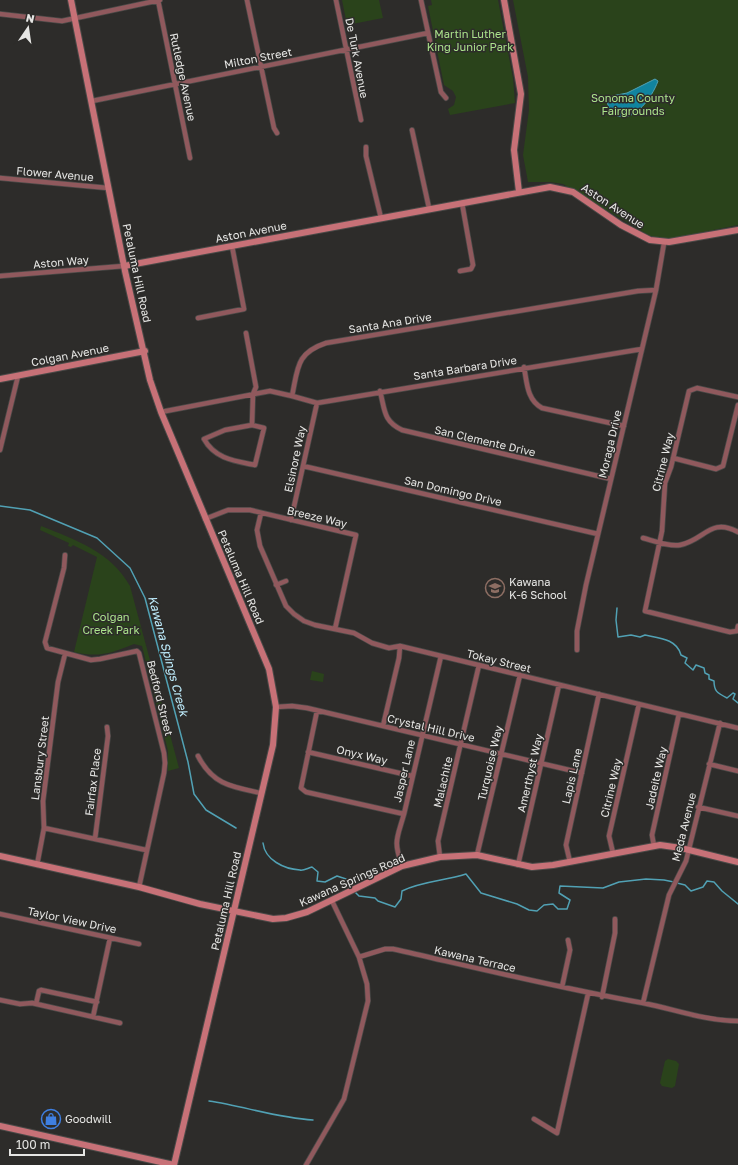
<svg xmlns="http://www.w3.org/2000/svg" width="738" height="1165" font-family="'Golos Text',sans-serif">
	<style>
		.green { fill: #2a431b }
		.water { fill: #11849f; stroke: #51a1b4 }
		.lines { fill: none; stroke-linecap: round; stroke-linejoin: round }
		.stream { stroke: #51a1b4; stroke-width: 1.5 }
		.street-casing { stroke: #4b4a48; stroke-width: 6 }
		.secondary-casing { stroke: #4b4a48; stroke-width: 8 }
		.street { stroke: #90595d; stroke-width: 4.5 }
		.secondary { stroke: #c77177; stroke-width: 6 }
		.labels { text-anchor: middle; stroke-width: 3; stroke-linejoin: round; paint-order: stroke }
		.park-label { font-size: 11px; fill: #abe38b; stroke: #2d2c2a }
		.street-label { font-size: 11px; fill: #e6e6e4; stroke: #2d2c2a }
		.poi-label { font-size: 11px; fill: #e6e6e4; stroke: #2d2c2a; text-anchor: start }
		.water-label { font-size: 12px; font-style: italic; fill: #bfedfd; stroke: #2d2c2a }
	</style>
	<rect width="100%" height="100%" fill="#2d2c2a"/>
	<path class="green" d="M342,0h37l4,18 -36,7z
		M431,0h67l15,78 2,25 -65,12 -2,-6 6,-4 2,-8 -3,-6 -9,-6 -16,-79 4,-1z
		M513,0h225v225l-70,14 -18,-3 -87,-52 -13,-2h-22l-5,-27 6,-45 -1,-33z
		M41,526c35,14 70,26 89,60l49,182 -11,3v-20l-26,-105 -8,-2c-22,9 -35,14 -60,8l23,-95 -24,-12 -2,2 -3,-1 1,-3 -29,-13z
		M312,671l12,3 -1,8 -13,-2z
		M668,1059l8,2 3,3 -4,22 -3,2 -10,-2 -2,-3 5,-22z"/>
	<path class="water" d="M655,79l3,2c-6,17 -28,49 -48,30l-3,-9 5,-6 15,-3z"/>
	<g class="lines">
		<path class="stream" d="M0,506l30,4 67,28 33,30 15,30 43,164 6,32 12,16 30,18
			M617,608l-1,12 2,17 13,-2 9,2 5,-2c14,3 32,4 36,20l6,3 -2,5 8,7 3,-5 8,3 1,5 4,2v4l5,2c0,10 3,12 13,17l6,-5 2,1 -2,5 5,4
			M263,843c2,17 21,26 37,27 3,1 8,-2 12,-3l6,5 -1,9 8,1 12,-6 9,3 6,9
			M677,883l8,2 6,6 12,-4 4,-6 7,1 8,9 16,13
			M354,891l5,5 16,2 3,3 17,6 6,-8 1,-8c20,-10 43,-10 64,-17l15,19 36,11 12,6 8,1 7,-6 9,-1 5,5h9l3,-9 -11,-7 1,-7 43,2 16,-6 27,-3 18,1 10,2
			M209,1101c34,5 69,17 104,19"/>
		<g class="street-casing">
			<path id="street" d="M158,0l32,158
				M247,0l27,128 3,5
				M336,0l25,120
				M421,0l20,92 5,6
				M0,14l62,7 98,-21
				M92,101l336,-68
				M412,130l17,78
				M366,147v9l15,62
				M0,178l108,10
				M460,271l11,-2 2,-4 -11,-62
				M0,276l124,-10
				M198,318l46,-9 -12,-63
				M246,333l10,54 -3,7 -1,31 -27,5 -21,9c11,20 31,22 51,26l9,-37 -12,-3
				M524,367c3,16 3,33 18,41l82,18
				M380,391c5,19 3,30 22,39l209,49
				M292,396l25,7 325,-54
				M738,397l-41,-9 -8,3 -18,76 -6,16 -3,48 -17,80 85,21 7,-1 1,-5
				M161,412l109,-21 22,5c6,-28 4,-43 34,-53l312,-52 18,-1
				M0,450l18,-74
				M673,458l43,11 7,-3 15,-61
				M303,466l295,68
				M261,513l-4,17 3,16 26,60 8,8 10,7 11,4 39,8 18,10 17,5 11,-2 338,82
				M205,519l23,-9h22l106,25 -21,94
				M291,520l26,-117
				M643,538c11,3 26,9 37,7 25,-5 30,-28 58,-13
				M65,555l-1,13 -19,74 2,6 44,12 9,-1 37,-8 2,2 25,100 1,10 -1,10 -25,114
				M276,585l10,-4
				M577,650v-19l9,-46 70,-295 8,-47
				M276,707l16,-1 15,2 275,65
				M317,711l-16,77 5,4 98,22
				M383,726l16,-68 1,-12
				M308,752l104,24
				M198,756c15,29 34,31 63,37
				M709,764l29,7
				M698,807l40,9
				M44,828l102,22
				M95,839l13,-103 -1,-9
				M654,846l-2,-11 27,-121
				M613,853l-4,-17 30,-132
				M477,855l43,-180
				M440,857l-2,-16 41,-176
				M570,862l-4,-17 33,-151
				M37,865l7,-37 -1,-27 15,-119 7,-28
				M518,865l41,-180
				M402,866c-9,-26 -5,-27 2,-52l37,-158
				M0,914l139,30
				M359,957l26,-8h8c84,19 166,39 250,54 31,6 63,18 95,18
				M562,987l8,-37 -2,-10
				M602,997l13,-64v-14
				M0,1000l20,4 12,-1 88,20
				M643,1003l26,-108 17,-34 34,-138
				M36,1004l3,-13 2,-1 56,12
				M93,1017l17,-79
				M534,1119l23,14 31,-139
				M306,1165l38,-66 24,-98 -1,-17 -8,-27 -27,-56"/>
		</g>
		<g class="secondary-casing">
			<path id="secondary" d="M71,0l54,271 25,109 11,32 108,257 7,38 -3,38 -99,420
				M504,0l17,94 -7,56 5,42
				M124,266l426,-79 23,5 48,33 29,15 19,2 69,-12
				M0,379l145,-28
				M0,856l139,31 61,17 73,15 13,-1 21,-6 95,-46 38,-9 37,-2 55,12 21,-2 107,-20 21,3 57,14
				M0,1126l174,39"/>
		</g>
		<use href="#street" class="street"/>
		<use href="#secondary" class="secondary"/>
	</g>
	<defs>
		<g id="school-ring" transform="scale(1)"><circle r="9.5" fill="#2d2c2a" stroke="#8d6e63" stroke-width="1.5"/><path d="M0-5L7-2L0 1L-7-2ZM-4 1L0 2.5L4 1V4Q0 6-4 4Z" fill="#8d6e63"/></g>
		<g id="shop-ring" transform="scale(1)"><circle r="9.5" fill="#2d2c2a" stroke="#3f7fe0" stroke-width="1.5"/><path d="M-5-2.5h2.3a2.7 3.5 0 0 1 5.4 0H5L5.5 6h-11ZM-1.5-2.5h3a1.5 2.3 0 0 0-3 0Z" fill="#3f7fe0"/></g>
	</defs>
	<g fill-rule="evenodd">
		<use href="#school-ring" x="495" y="588"/>
		<use href="#shop-ring" x="51" y="1119"/>
	</g>
	<g class="labels">
		<g class="park-label">
			<text x="470" y="38">Martin Luther<tspan x="470" dy="13">King Junior Park</tspan></text>
			<text x="633" y="102">Sonoma County<tspan x="633" dy="13">Fairgrounds</tspan></text>
			<text x="111" y="621">Colgan<tspan x="111" dy="13">Creek Park</tspan></text>
		</g>
		<g class="street-label">
			<text transform="translate(258 58) rotate(-11)" y="4">Milton Street</text>
			<text transform="translate(357 58) rotate(79)" y="4">De Turk Avenue</text>
			<text transform="translate(183 77) rotate(78)" y="4">Rutledge Avenue</text>
			<text transform="translate(55 174) rotate(5)" y="4">Flower Avenue</text>
			<text transform="translate(613 206) rotate(33)" y="4">Aston Avenue</text>
			<text transform="translate(251 232) rotate(-11)" y="4">Aston Avenue</text>
			<text transform="translate(61 262) rotate(-5)" y="4">Aston Way</text>
			<text transform="translate(137 273) rotate(78)" y="4">Petaluma Hill Road</text>
			<text transform="translate(390 323) rotate(-9)" y="4">Santa Ana Drive</text>
			<text transform="translate(70 355) rotate(-11)" y="4">Colgan Avenue</text>
			<text transform="translate(465 368) rotate(-9)" y="4">Santa Barbara Drive</text>
			<text transform="translate(485 441) rotate(13)" y="4">San Clemente Drive</text>
			<text transform="translate(610 444) rotate(-77)" y="4">Moraga Drive</text>
			<text transform="translate(295 459) rotate(-78)" y="4">Elsinore Way</text>
			<text transform="translate(663 462) rotate(-76)" y="4">Citrine Way</text>
			<text transform="translate(453 491) rotate(13)" y="4">San Domingo Drive</text>
			<text transform="translate(317 517) rotate(13)" y="4">Breeze Way</text>
			<text transform="translate(241 577) rotate(67)" y="4">Petaluma Hill Road</text>
			<text transform="translate(499 661) rotate(14)" y="4">Tokay Street</text>
			<text transform="translate(160 698) rotate(76)" y="4">Bedford Street</text>
			<text transform="translate(431 728) rotate(13)" y="4">Crystal Hill Drive</text>
			<text transform="translate(362 755) rotate(13)" y="4">Onyx Way</text>
			<text transform="translate(40 758) rotate(-83)" y="4">Lansbury Street</text>
			<text transform="translate(490 763) rotate(-77)" y="4">Turquoise Way</text>
			<text transform="translate(404 771) rotate(-77)" y="4">Jasper Lane</text>
			<text transform="translate(530 773) rotate(-77)" y="4">Amerthyst Way</text>
			<text transform="translate(572 776) rotate(-77)" y="4">Lapis Lane</text>
			<text transform="translate(656 778) rotate(-77)" y="4">Jadeite Way</text>
			<text transform="translate(93 782) rotate(-83)" y="4">Fairfax Place</text>
			<text transform="translate(443 782) rotate(-77)" y="4">Malachite</text>
			<text transform="translate(611 788) rotate(-77)" y="4">Citrine Way</text>
			<text transform="translate(684 827) rotate(-76)" y="4">Meda Avenue</text>
			<text transform="translate(352 880) rotate(-24)" y="4">Kawana Springs Road</text>
			<text transform="translate(226 901) rotate(-77)" y="4">Petaluma Hill Road</text>
			<text transform="translate(72 920) rotate(12)" y="4">Taylor View Drive</text>
			<text transform="translate(475 959) rotate(13)" y="4">Kawana Terrace</text>
		</g>
		<g class="poi-label">
			<text x="509" y="586">Kawana<tspan x="509" dy="13">K-6 School</tspan></text>
			<text x="65" y="1123">Goodwill</text>
		</g>
		<g class="water-label">
			<text transform="translate(168 656) rotate(75)" y="4">Kawana Spings Creek</text>
		</g>
	</g>
	<g transform="translate(28 28) rotate(13)" stroke="#2d2c2a" stroke-width="3" paint-order="stroke">
	<path d="M0-3L7 15L0 10L-7 15Z" fill="#e6e6e4"/>
	<text y="-6" font-size="11" font-weight="bold" text-anchor="middle" fill="#e6e6e4">N</text>
	</g>
	<path d="M10 1149v6h74v-6" fill="none" stroke="#e6e6e4" stroke-width="2"/>
	<text x="16" y="1149" font-size="12" fill="#e6e6e4" stroke="#2d2c2a" stroke-width="3" paint-order="stroke">100 m</text>
</svg>
